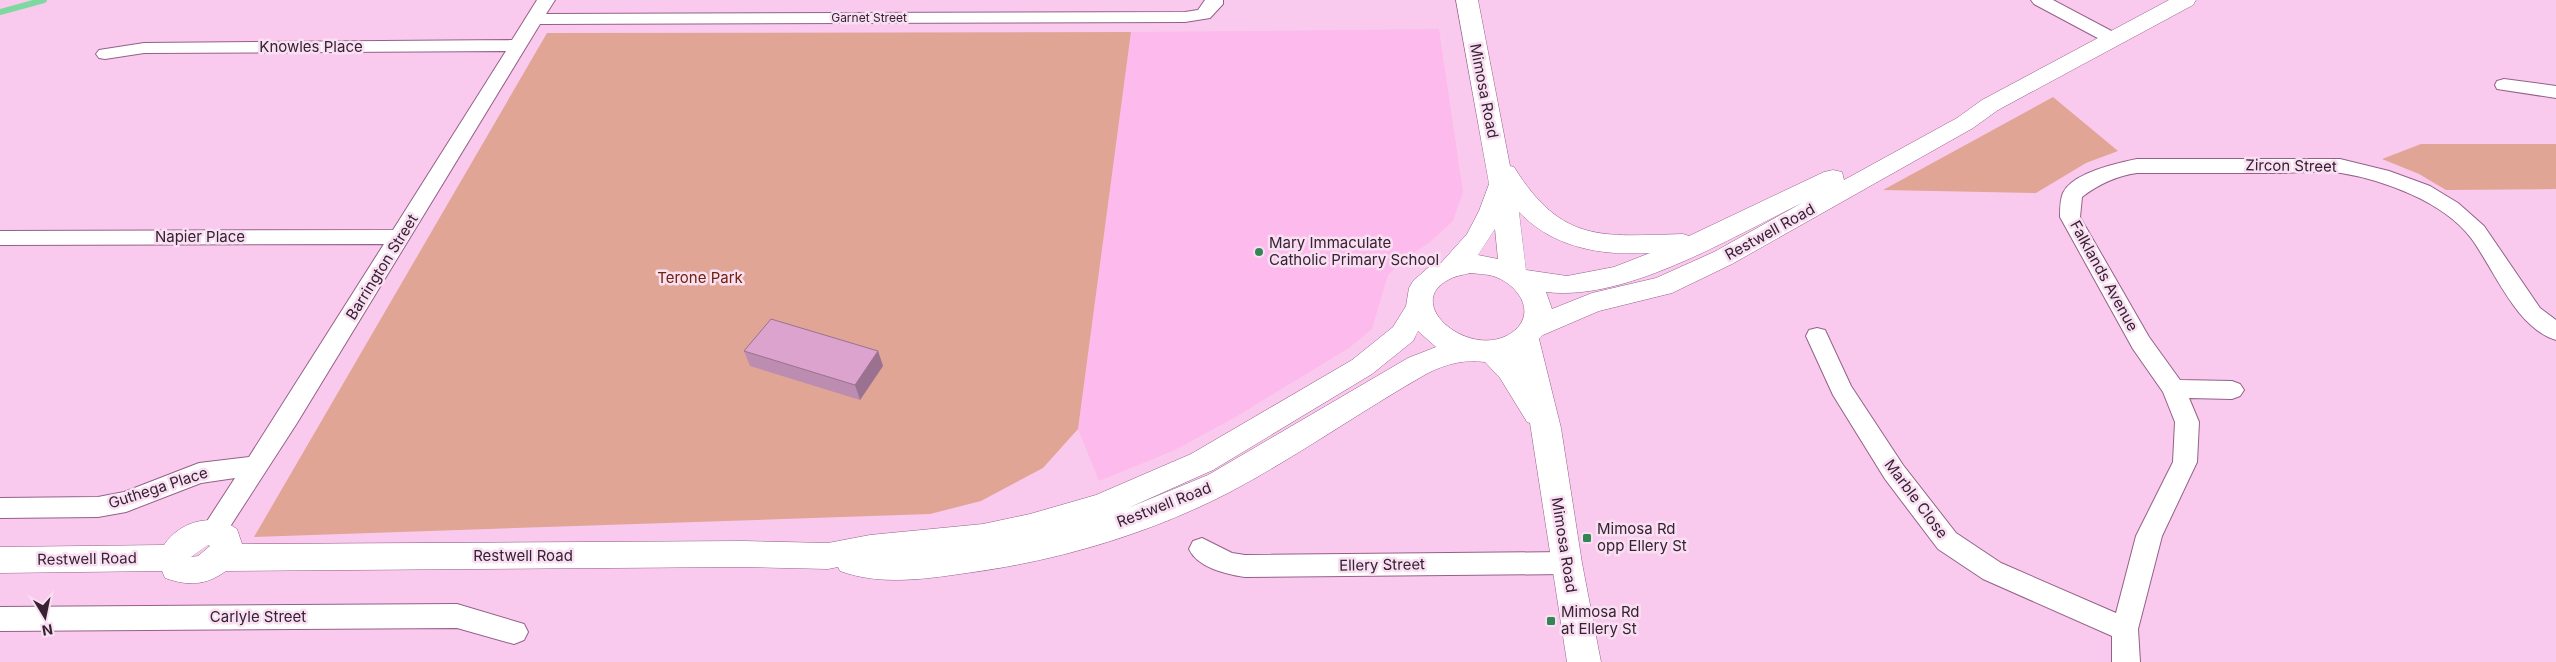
<svg xmlns="http://www.w3.org/2000/svg" width="2556" height="662" font-family="Inter,sans-serif">
	<style>
		.built { fill: #fcbbec }
		.green { fill: #e1a595 }
		.lines { fill: none; stroke-linecap: round; stroke-linejoin: round }
		.stream { stroke: #7ed9a1; stroke-width: 6 }
		.minor-casing { stroke: #946088; stroke-width: 2 }
		.secondary-casing { stroke: #946088; stroke-width: 1 }
		.minor { fill: #fff; fill-rule: evenodd }
		.secondary { fill: #fff; fill-rule: evenodd }
		.wall { fill: #bd8cb1 }
		.shaded-wall { fill: #9a7290 }
		.building { fill: #dca3ce; stroke: #9a7290 }
		.poi-dot { fill: #338556; stroke: #f8e0f2; stroke-width: 2 }
		.labels { text-anchor: middle; stroke-width: 5; stroke-linejoin: round; paint-order: stroke }
		.far-street-label { font-size: 12px; fill: #372132; stroke: #f8e0f2 }
		.street-label { font-size: 15px; fill: #372132; stroke: #f8e0f2 }
		.poi-label { font-size: 15px; fill: #372132; stroke: #f8e0f2; text-anchor: start }
		.park-label { font-size: 15px; fill: #74210b; stroke: #f8e0f2 }
	</style>
	<rect width="100%" height="100%" fill="#facaee"/>
	<path class="built" d="M1439,29l24,163 -10,29 -24,22 -26,17 -15,15 -16,54 -23,19 -115,70 -59,32 -76,31 -21,-52 53,-397z"/>
	<path class="green" d="M1131,32l-53,397 -35,39 -62,33 -51,13 -676,23 293,-504z
		M2053,97l65,54 -32,12 -50,30 -153,-3z
		M2421,144h135v45l-110,1 -27,-16 -37,-15z"/>
	<g class="lines">
		<path class="stream" d="M0,12l44,-12"/>
		<g class="minor-casing">
			<path id="minor" d="M537,0h18l-9,14 639,-2 13,-2 7,-10h18v4l-13,14 -25,4 -645,2 -243,399 -75,116 -9,4 -9,-4 -4,-7 35,-54 -34,5 -75,29 -28,5 -98,1v-20l98,-1 26,-5 75,-29 50,-6 135,-213 -384,1v-14l393,-1 113,-179 -362,2 -39,6 -6,-1 -3,-4 3,-4 45,-7 368,-3z
				M2031,0h22l66,35 3,4 -3,4h-12l-73,-39z
				M2504,79l52,7v12l-59,-9 -2,-4 2,-4z
				M2137,159h203l49,12 41,15 28,17 26,23 56,82 16,12v20c-40,-12 -62,-71 -85,-102 -27,-36 -87,-58 -130,-65 -20,-3 -43,0 -64,0 -47,0 -93,0 -140,0 -21,3 -38,11 -55,24l-2,20 69,120 31,43 52,1 8,3 4,6 -4,6 -8,3 -43,-1 10,24 -2,40 -35,74 -24,93 2,33h-28v-26l-129,-57 -45,-30 -53,-70 -52,-84 -27,-59 3,-6 8,-2 8,2 26,56 52,79 53,68 45,30 115,50 20,-77 37,-74 2,-40 -12,-30 -30,-43 -73,-132c0,-7 0,-17 3,-24 9,-20 54,-30 74,-34z
				M1202,538l30,15 13,2 321,-3 9,3 4,8 -4,8 -9,3 -321,3c-19,-3 -47,-9 -56,-28l4,-8z
				M457,604l67,20 4,8 -4,8 -10,4 -57,-16 -457,3v-24z"/>
		</g>
		<g class="secondary-casing">
			<path id="secondary" d="M1456,0h22l32,166 4,1c48,77 88,69 169,67l6,2 135,-64 9,-2 9,2 2,8 113,-62 25,-18 187,-100h27l-3,5 -195,105 -25,18 -241,136 -60,29 -73,18 -56,24 -4,4 22,89 21,135 19,99h-34l-37,-239 -3,-1 -27,-44 -15,-16c-20,-3 -39,2 -57,11 -67,38 -130,83 -198,119 -81,42 -173,69 -263,81 -42,6 -86,13 -127,-2l-2,-4 -10,2 -85,-2 -517,4c-21,15 -38,15 -61,7l-3,-7 -162,2v-26l164,-2c16,-24 49,-33 73,-16l5,15 501,-3 85,2 42,-8 113,-11 47,-10 66,-19 95,-41 161,-94 41,-33 13,-21 3,-18 4,-7 16,-14 12,-4 26,-29 12,-23 10,-27zM1802,203l-88,49 -58,26 -64,15 -40,16 -6,-17c80,10 185,-55 256,-89zM1519,212c34,36 83,44 131,41l-36,14 -47,9 -41,-6zM1495,229l3,30 -20,-4zM1470,273c8,1 16,1 23,3 23,7 45,35 21,55 -40,32 -113,-26 -66,-51 6,-4 15,-5 22,-7zM1418,331l18,16 -28,11 -200,117 -80,33 85,-38 159,-96 41,-33zM208,545l2,1 -12,10 -7,1z"/>
		</g>
		<use href="#minor" class="minor"/>
		<use href="#secondary" class="secondary"/>
	</g>
	<path class="wall" d="M744,351h134l5,15 -23,34 -110,-34z"/>
	<path class="shaded-wall" d="M878,351l5,15 -23,34 -5,-15z"/>
	<path class="building" d="M771,319l107,32 -23,34 -111,-34z"/>
	<g class="poi-dot">
		<circle cx="1259" cy="252" r="5"/>
		<rect x="1582" y="533" width="10" height="10" rx="2.5"/>
		<rect x="1546" y="616" width="10" height="10" rx="2.5"/>
	</g>
	<g class="labels">
		<g class="far-street-label">
			<text x="869" y="22">Garnet Street</text>
		</g>
		<g class="street-label">
			<text x="311" y="52">Knowles Place</text>
			<text transform="translate(1484 91) rotate(79)" y="5">Mimosa Road</text>
			<text transform="translate(2291 166) rotate(1)" y="5">Zircon Street</text>
			<text transform="translate(1770 232) rotate(-29)" y="5">Restwell Road</text>
			<text x="200" y="242">Napier Place</text>
			<text transform="translate(382 267) rotate(-58)" y="5">Barrington Street</text>
			<text transform="translate(2104 276) rotate(61)" y="5">Falklands Avenue</text>
			<text transform="translate(158 488) rotate(-18)" y="5">Guthega Place</text>
			<text transform="translate(1916 499) rotate(53)" y="5">Marble Close</text>
			<text transform="translate(1164 505) rotate(-21)" y="5">Restwell Road</text>
			<text transform="translate(1564 545) rotate(81)" y="5">Mimosa Road</text>
			<text x="523" y="561">Restwell Road</text>
			<text transform="translate(87 559) rotate(-1)" y="5">Restwell Road</text>
			<text transform="translate(1382 565) rotate(-1)" y="5">Ellery Street</text>
			<text x="258" y="622">Carlyle Street</text>
		</g>
		<g class="poi-label">
			<text x="1269" y="248">Mary Immaculate<tspan x="1269" dy="17">Catholic Primary School</tspan></text>
			<text x="1597" y="534">Mimosa Rd<tspan x="1597" dy="17">opp Ellery St</tspan></text>
			<text x="1561" y="617">Mimosa Rd<tspan x="1561" dy="17">at Ellery St</tspan></text>
		</g>
		<g class="park-label">
			<text x="700" y="283">Terone Park</text>
		</g>
	</g>
	<g transform="translate(45 617) rotate(170)" stroke="#f8e0f2" stroke-width="4" paint-order="stroke">
	<path d="M0-4L9 19L0 12L-9 19Z" fill="#372132"/>
	<text y="-8" font-size="14" font-weight="bold" text-anchor="middle" fill="#372132">N</text>
	</g>
</svg>
